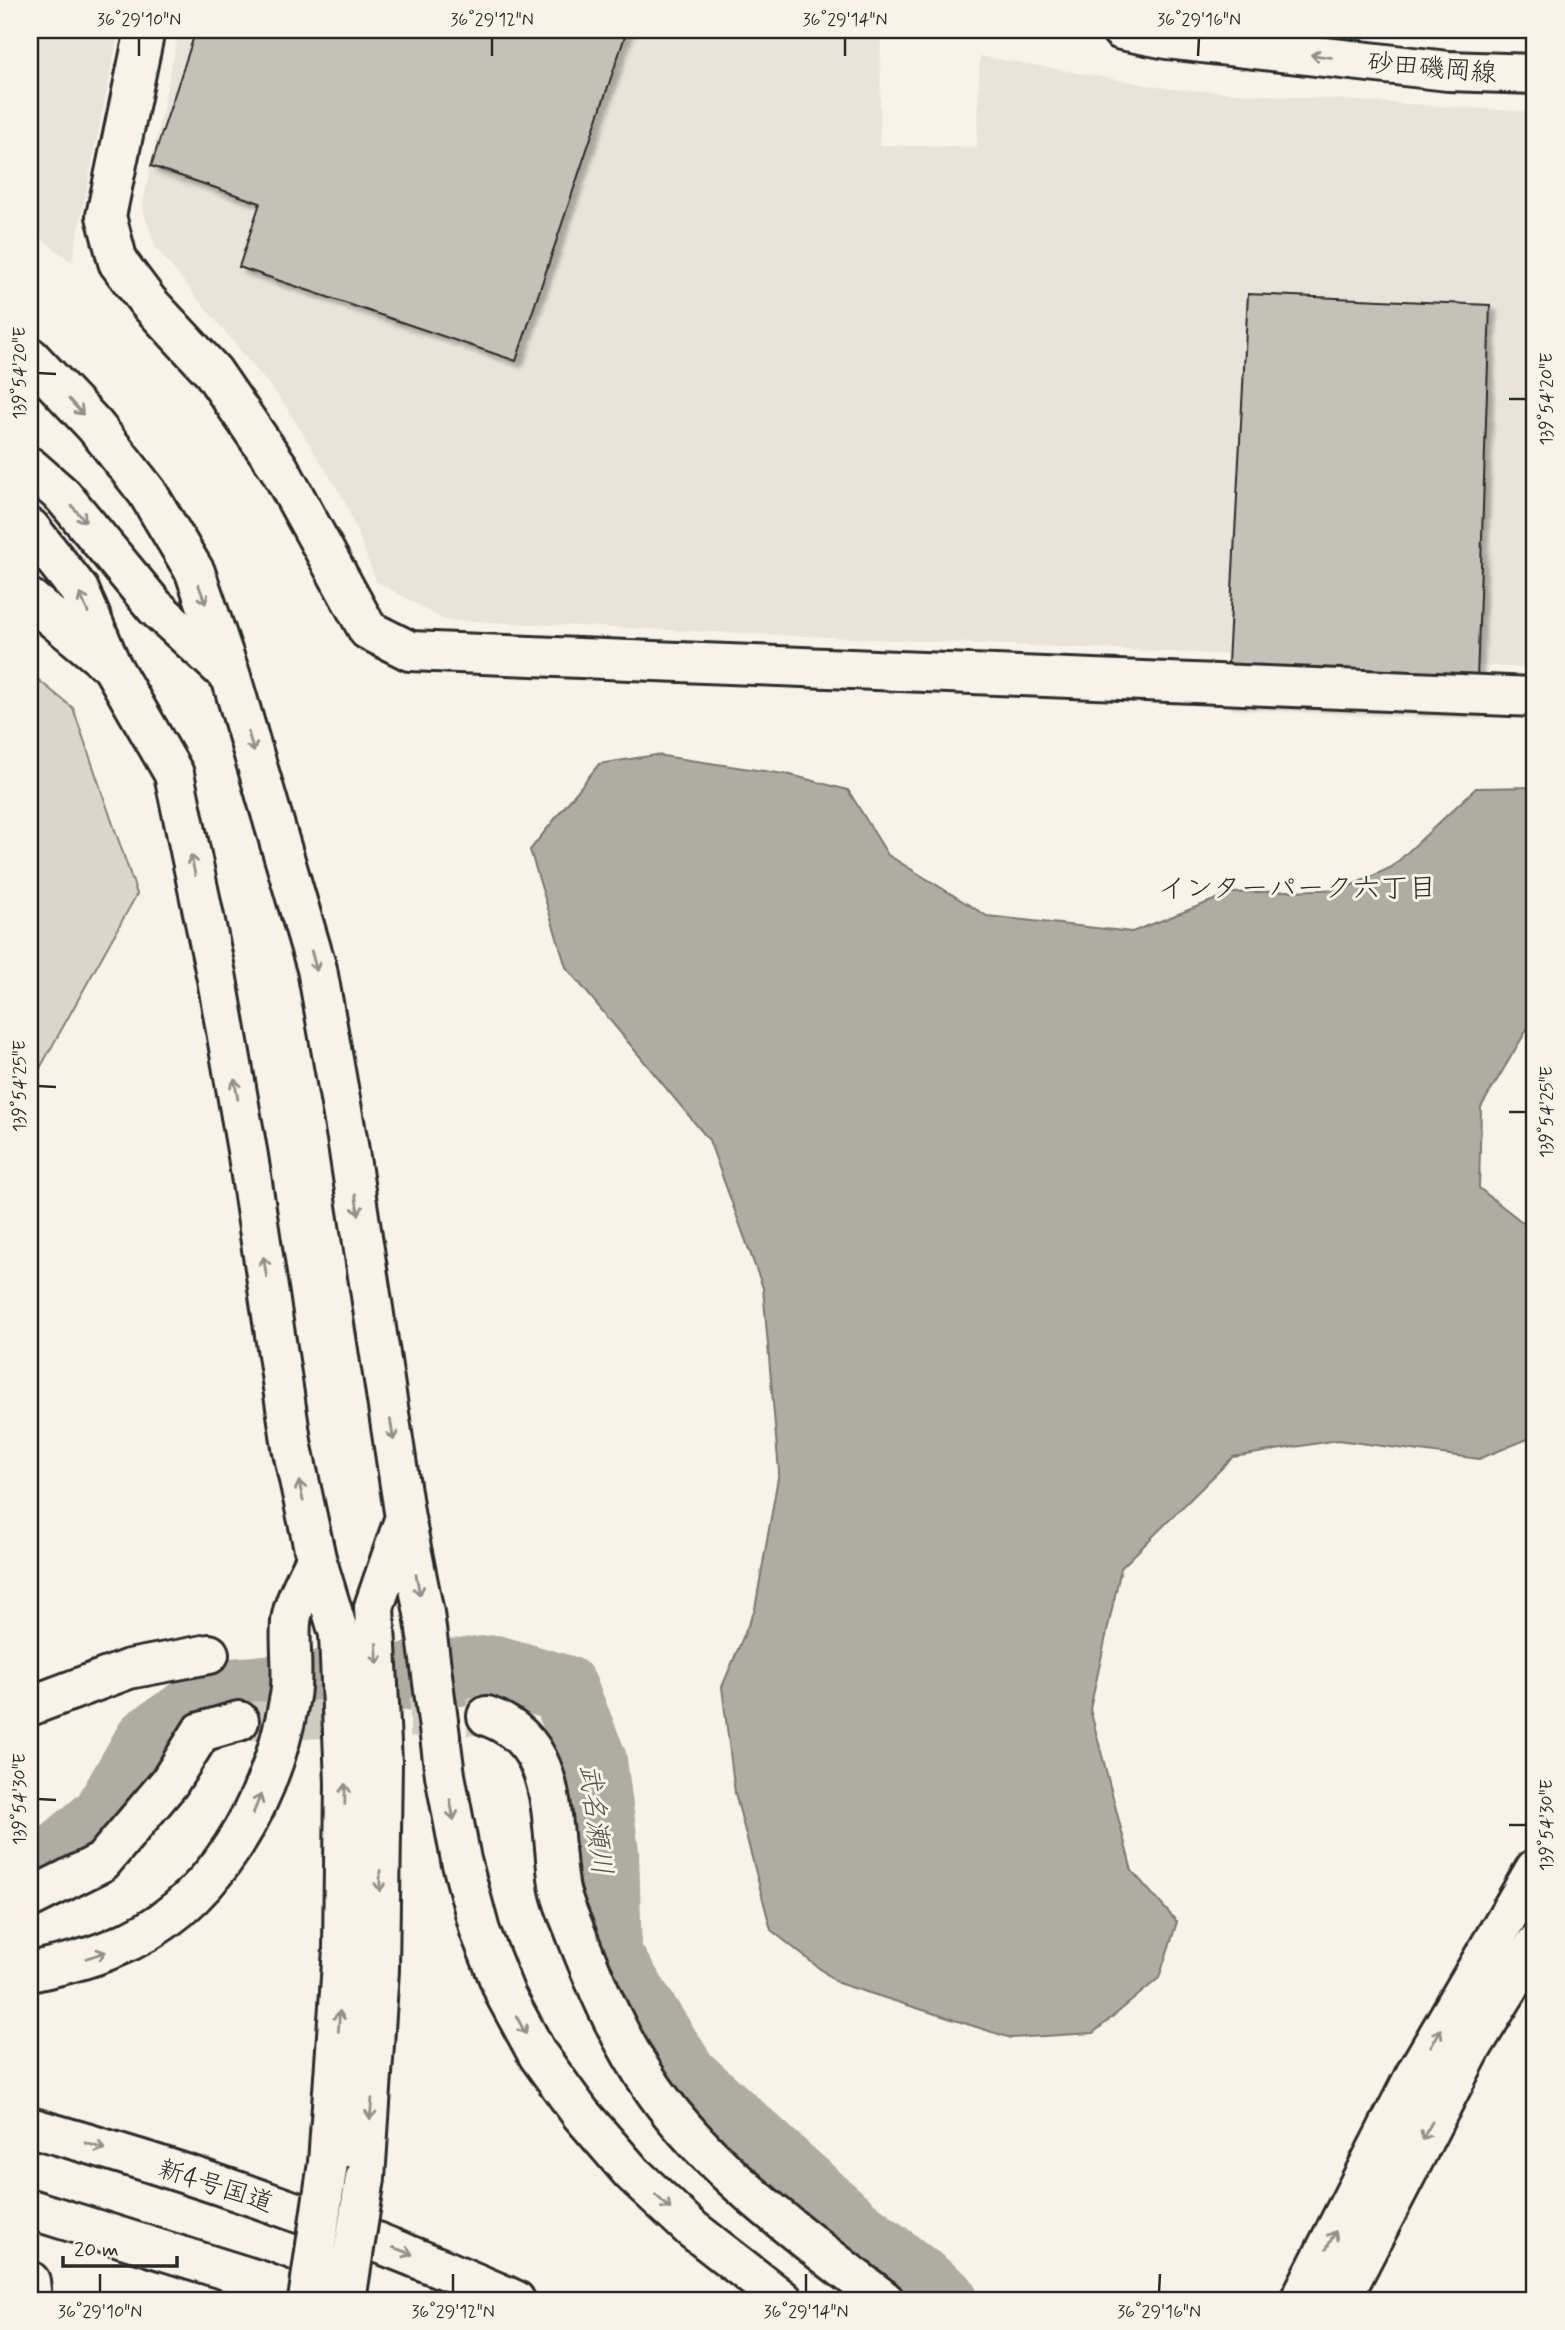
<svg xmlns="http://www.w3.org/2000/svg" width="1565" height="2330" font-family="Mynerve,'Klee One',sans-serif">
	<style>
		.built { fill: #e8e4da }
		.green { fill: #dad6cc; stroke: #82807c; stroke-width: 2 }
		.water { fill: #afaca4; stroke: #7a7874; stroke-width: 2 }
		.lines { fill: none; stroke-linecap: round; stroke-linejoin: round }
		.river { stroke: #afaca4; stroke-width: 68 }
		.building { fill: #c4c1b9; stroke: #2b2b2b; stroke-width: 2; filter: url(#shadow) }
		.minor-tunnel { stroke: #cecbc2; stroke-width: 38; stroke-dasharray: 38 19; stroke-linecap: butt }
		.minor-casing { stroke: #2b2b2b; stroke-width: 44 }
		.tertiary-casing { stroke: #2b2b2b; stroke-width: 44 }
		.trunk-casing { stroke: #2b2b2b; stroke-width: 44 }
		.motorway-casing { stroke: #2b2b2b; stroke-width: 44 }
		.minor { stroke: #f7f3e8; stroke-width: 38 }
		.tertiary { stroke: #f7f3e8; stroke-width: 38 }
		.trunk { stroke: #f7f3e8; stroke-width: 38 }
		.motorway { stroke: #f7f3e8; stroke-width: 38 }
		.motorway-bridge-casing { stroke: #2b2b2b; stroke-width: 44; stroke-linecap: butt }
		.motorway-bridge { stroke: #f7f3e8; stroke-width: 38 }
		.oneway { stroke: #918f8a }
		.ticks { fill: none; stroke: #2b2b2b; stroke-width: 2.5 }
		.labels { text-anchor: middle; stroke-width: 6; stroke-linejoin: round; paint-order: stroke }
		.street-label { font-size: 26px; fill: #2b2b2b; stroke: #f7f3e8 }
		.neighbourhood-label { font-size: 28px; fill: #2b2b2b; stroke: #f7f3e8 }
		.water-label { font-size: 28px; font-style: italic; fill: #53524f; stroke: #f7f3e8 }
		.neatline { fill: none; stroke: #2b2b2b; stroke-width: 2.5 }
		.ticks-label { font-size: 18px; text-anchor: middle; fill: #2b2b2b }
	</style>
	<defs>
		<filter id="shadow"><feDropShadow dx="6" dy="6" stdDeviation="2" flood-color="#0004"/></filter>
	</defs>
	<rect width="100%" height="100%" fill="#f7f3e8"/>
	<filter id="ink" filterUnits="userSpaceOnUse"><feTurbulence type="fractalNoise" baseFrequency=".0143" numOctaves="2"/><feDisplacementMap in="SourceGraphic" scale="14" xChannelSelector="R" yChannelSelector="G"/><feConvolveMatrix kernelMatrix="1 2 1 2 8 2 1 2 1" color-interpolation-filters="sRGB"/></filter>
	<g filter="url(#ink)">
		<path class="built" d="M30,30h89l-47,232 -42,-32z
			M179,30h676l26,8 -1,107 97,2 3,-91 192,33 363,23v556l-1091,-48 -68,-39 -31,-80 -62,-99 -127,-154 -14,-40z"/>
		<path class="green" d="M30,673l43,35 64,186 -107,192z"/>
		<path class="water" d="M656,755l135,20 57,15 40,65 99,61 145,16 100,-39 112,-4 48,-22 84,-79 59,-1v229l-54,91 -2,81 56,44v204l-56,23 -141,-19 -105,17 -112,111 -31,141 42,162 45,51 -18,56 -66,55 -82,5 -173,-55 -67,-53 -36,-137 -13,-106 33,-78 24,-137 -16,-184 -54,-148 -143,-173 -36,-117 69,-86z"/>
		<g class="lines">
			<path class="river" d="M30,1869l23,-8 52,-44 44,-77 70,-47 276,-24 69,20 29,72 12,91 3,104 77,121 166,151 93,72"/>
		</g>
		<path class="building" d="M196,30h431l-111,331 -277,-94 21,-64 -109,-37z
			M1248,294l242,11 -14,405 -250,-10z
			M1535,2115v63l-6,-1z"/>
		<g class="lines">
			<path class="minor-tunnel" d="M239,1721l248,-5"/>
			<g class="minor-casing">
				<path id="minor" d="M145,30l-39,186 12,46 30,40 65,70 66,96 89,162 42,21 1125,46
					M30,1706l99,-37 80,-15
					M487,1716c74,26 62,105 72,168 2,16 11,34 17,50 21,54 44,107 78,156 57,82 152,150 230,210
					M30,1898l72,-36 67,-79 32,-51 38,-11"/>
			</g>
			<g class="tertiary-casing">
				<path id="tertiary" d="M1121,30l46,9 281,32 87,3"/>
			</g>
			<g class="trunk-casing">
				<path id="trunk" d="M30,2127c165,46 328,103 485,173
					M30,2209l231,72 49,19"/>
			</g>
			<g class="motorway-casing">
				<path id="motorway" d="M30,357l65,69 52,66 48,80 36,105 86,292 30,169 58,380 19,95 21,162 16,85 19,71 26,65 32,59 43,59 51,59 60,56 91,71
					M30,467l33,29 92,111 74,68
					M30,528l49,62 32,75 63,109 43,205 31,177 44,291 24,111 23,76 6,149 -2,166 -15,214
					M30,599l76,63
					M30,1972c27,-6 55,-12 81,-23 104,-40 161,-149 179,-253 4,-24 -1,-50 1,-74 2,-21 17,-45 25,-64
					M365,2178l14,-208 3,-207 -8,-156 30,-87
					M30,2281l2,19
					M1300,2300l116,-227 119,-204
					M1341,2300l130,-251 64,-104"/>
			</g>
			<use href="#minor" class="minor"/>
			<use href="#tertiary" class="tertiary"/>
			<use href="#trunk" class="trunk"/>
			<use href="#motorway" class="motorway"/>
			<g class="motorway-bridge-casing">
				<path id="motorway-bridge" d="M308,2300l20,-137
					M346,2300l19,-122"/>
			</g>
			<use href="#motorway-bridge" class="motorway-bridge"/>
		</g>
		<defs><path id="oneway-shaft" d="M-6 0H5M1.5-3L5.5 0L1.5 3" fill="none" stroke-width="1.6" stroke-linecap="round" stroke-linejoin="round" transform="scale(1.75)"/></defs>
		<g class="oneway">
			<use href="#oneway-shaft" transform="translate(1321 56) rotate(-173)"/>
			<use href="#oneway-shaft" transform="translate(76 407) rotate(47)"/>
			<use href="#oneway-shaft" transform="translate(79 514) rotate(49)"/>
			<use href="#oneway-shaft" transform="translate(202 594) rotate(70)"/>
			<use href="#oneway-shaft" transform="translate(84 603) rotate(-113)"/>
			<use href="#oneway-shaft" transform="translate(251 742) rotate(74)"/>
			<use href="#oneway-shaft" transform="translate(193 865) rotate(-102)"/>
			<use href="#oneway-shaft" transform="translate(314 961) rotate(75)"/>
			<use href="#oneway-shaft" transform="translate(236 1089) rotate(-100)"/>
			<use href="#oneway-shaft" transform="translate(357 1205) rotate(81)"/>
			<use href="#oneway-shaft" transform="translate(265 1267) rotate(-99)"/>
			<use href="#oneway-shaft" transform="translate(392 1430) rotate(81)"/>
			<use href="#oneway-shaft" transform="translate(301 1491) rotate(-102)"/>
			<use href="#oneway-shaft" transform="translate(418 1585) rotate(79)"/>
			<use href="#oneway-shaft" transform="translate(377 1654) rotate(87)"/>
			<use href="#oneway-shaft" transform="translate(345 1794) rotate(-89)"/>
			<use href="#oneway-shaft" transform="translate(257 1804) rotate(-68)"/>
			<use href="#oneway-shaft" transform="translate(452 1810) rotate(79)"/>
			<use href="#oneway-shaft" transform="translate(380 1881) rotate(91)"/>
			<use href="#oneway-shaft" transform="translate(96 1955) rotate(-18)"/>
			<use href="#oneway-shaft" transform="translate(339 2021) rotate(-87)"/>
			<use href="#oneway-shaft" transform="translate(521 2025) rotate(62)"/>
			<use href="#oneway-shaft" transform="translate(1436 2038) rotate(-61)"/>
			<use href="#oneway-shaft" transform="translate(371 2109) rotate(95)"/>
			<use href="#oneway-shaft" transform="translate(1427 2131) rotate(119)"/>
			<use href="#oneway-shaft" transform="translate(95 2146) rotate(18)"/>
			<use href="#oneway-shaft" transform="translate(663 2202) rotate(43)"/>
			<use href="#oneway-shaft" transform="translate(1331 2240) rotate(-63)"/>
			<use href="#oneway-shaft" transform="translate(403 2251) rotate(20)"/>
		</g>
	</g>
	<path class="ticks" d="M139,56v-18M492,56v-18M845,56v-18M1198,56l1,-18M38,373l18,1M1509,399h17M38,1086l18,1M1509,1112h17M38,1799l18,1M1509,1825h17M100,2292v-18M453,2292v-18M806,2292v-18M1159,2292l1,-18"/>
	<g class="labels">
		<g class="street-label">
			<text transform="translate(1432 67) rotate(5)" y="9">砂田磯岡線</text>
			<text transform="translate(216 2185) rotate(18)" y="9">新4号国道</text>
		</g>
		<g class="neighbourhood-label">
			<text x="1297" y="897">インターパーク六丁目</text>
		</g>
		<g class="water-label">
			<text transform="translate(597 1819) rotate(83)" y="10">武名瀬川</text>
		</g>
	</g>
	<rect width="1565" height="2330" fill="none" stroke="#f7f3e8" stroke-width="77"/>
	<path d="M63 2256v10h114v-10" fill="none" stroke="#2b2b2b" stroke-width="3.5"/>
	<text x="74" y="2256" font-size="21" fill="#2b2b2b" stroke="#f7f3e8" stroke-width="5" paint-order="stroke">20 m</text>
	<rect x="38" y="38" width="1488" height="2254" class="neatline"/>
	<g class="ticks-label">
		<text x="139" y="25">36°29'10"N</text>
		<text x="492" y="25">36°29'12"N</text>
		<text x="845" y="25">36°29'14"N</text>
		<text x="1199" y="25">36°29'16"N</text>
		<text transform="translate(19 373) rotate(-90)" y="6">139°54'20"E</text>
		<text transform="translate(1546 399) rotate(-90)" y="6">139°54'20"E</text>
		<text transform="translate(19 1086) rotate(-90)" y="6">139°54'25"E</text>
		<text transform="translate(1546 1112) rotate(-90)" y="6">139°54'25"E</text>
		<text transform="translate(19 1799) rotate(-90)" y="6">139°54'30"E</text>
		<text transform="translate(1546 1825) rotate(-90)" y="6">139°54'30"E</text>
		<text x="100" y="2317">36°29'10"N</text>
		<text x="453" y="2317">36°29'12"N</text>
		<text x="806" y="2317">36°29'14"N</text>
		<text x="1159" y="2317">36°29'16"N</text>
	</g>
</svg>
